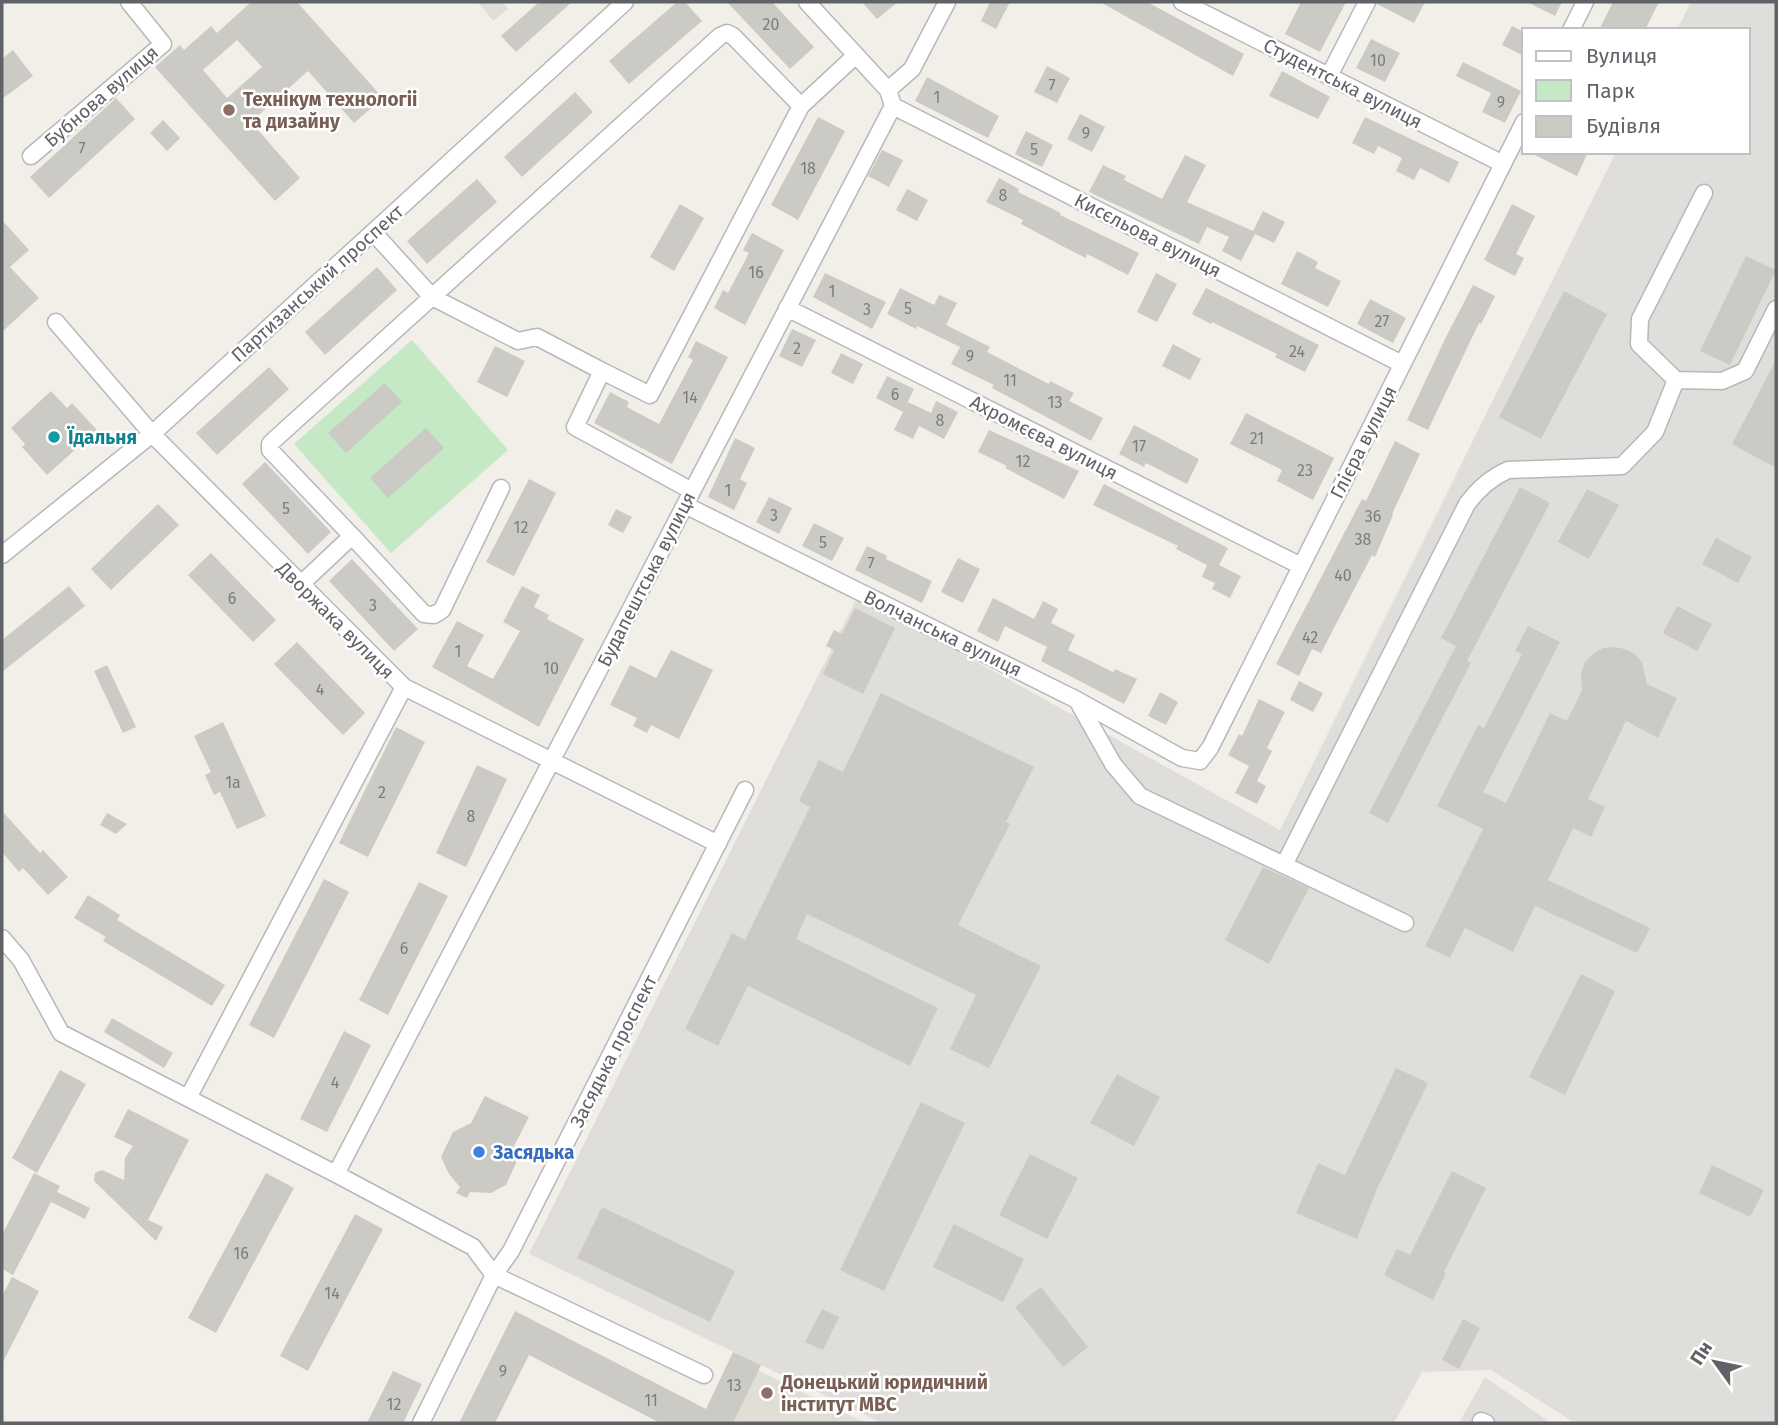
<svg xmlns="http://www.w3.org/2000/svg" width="1778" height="1425" font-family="'Fira Sans',sans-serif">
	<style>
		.industrial { fill: #e0deda }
		.education { fill: #e1ded6 }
		.green { fill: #c5e8c5 }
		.building { fill: #cccac5; fill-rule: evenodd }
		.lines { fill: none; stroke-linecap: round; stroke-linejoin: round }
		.minor-casing { stroke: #b5b8bc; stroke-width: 19 }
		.minor { stroke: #fff; stroke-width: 16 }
		.education-dot { fill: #8d6e63; stroke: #fff; stroke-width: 2.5 }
		.culture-dot { fill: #0f9aa8; stroke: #fff; stroke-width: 2.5 }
		.shop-dot { fill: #3f7fe0; stroke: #fff; stroke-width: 2.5 }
		.labels { text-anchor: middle; stroke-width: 5; stroke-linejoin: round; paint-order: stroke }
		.number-label { font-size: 16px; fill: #7a7d7f }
		.street-label { font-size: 19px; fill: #5f6368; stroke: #fff }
		.education-label { font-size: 19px; font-weight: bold; fill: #785e54; stroke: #fff; text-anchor: start }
		.culture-label { font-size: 19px; font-weight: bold; fill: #0d838f; stroke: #fff; text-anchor: start }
		.shop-label { font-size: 19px; font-weight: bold; fill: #366cbe; stroke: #fff; text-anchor: start }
	</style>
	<rect width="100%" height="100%" fill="#f1efe8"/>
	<path class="industrial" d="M478,2h25l5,7 -15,12z
		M1691,2h85v1421h-201l-84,-53 -69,2 -28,51h-512l-353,-169 329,-658 422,234 336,-678h132v-122h-71z
		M1485,1377l66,46h-92z"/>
	<path class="education" d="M745,1364l120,59h-150z"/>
	<path class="green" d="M412,340l96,110 -117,103 -97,-109z"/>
	<path class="building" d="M251,2h46l86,96 -29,25 -46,-52 -57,51 49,56 -25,23 -120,-134 25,-22 4,5 27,-24 6,7zM237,40l25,27 -35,31 -24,-28z
		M539,2h33l-56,50 -15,-16z
		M677,2h8l17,19 -73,63 -20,-23z
		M727,2h45l42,45 -24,22z
		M862,2h36l-21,17z
		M990,2h20l-14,27 -15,-8z
		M1100,2h47l97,52 -11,22z
		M1301,2h45l-26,50 -35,-18z
		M1377,2h48l-11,21 -37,-19z
		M1527,2h35l-7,14z
		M1613,2h46l-14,28h-46z
		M1512,26l12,6v24l-22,-11z
		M1371,39l29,14 -15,29 -29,-14z
		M13,50l20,26 -31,23v-40z
		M1463,62l58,29 -16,32 -23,-11 9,-19 -35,-17z
		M1047,66l23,12 -13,25 -23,-11z
		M1282,71l48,26 -12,22 -49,-23z
		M927,77l72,39 -11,22 -73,-37z
		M575,92l18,20 -71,65 -18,-20z
		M116,98l19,21 -86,79 -19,-21z
		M1080,114l25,13 -13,25 -25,-13z
		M818,117l27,14 -47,89 -27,-15z
		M1365,117l94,45 -10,21 -29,-15 -6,12 -18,-9 6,-13 -24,-12 -4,8 -22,-11z
		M163,120l17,18 -13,13 -17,-18z
		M1026,131l27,14 -11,22 -27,-13z
		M882,150l21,10 -14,27 -21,-11z
		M1529,152h59l-11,24z
		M1185,155l21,10 -19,37 66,29 10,-20 22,11 -11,21 -19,-9 -14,27 -19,-10 7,-14 -22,-10 -8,17 -110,-52 14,-27 23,11 -2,4 38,19z
		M999,178l20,11 -1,3 43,21 -1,2 79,38 -11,22 -41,-21 -1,4 -22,-11 -43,-23 2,-4 -37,-18z
		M477,179l20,23 -70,62 -20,-23z
		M907,189l21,11 -11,21 -21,-11z
		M680,204l24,14 -30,53 -24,-14z
		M1512,204l23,12 -19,38 8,4 -9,18 -31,-16z
		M2,220l27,30 -19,17 29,31 -37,34z
		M752,233l32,17 -39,75 -31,-17 9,-18 5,3 21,-40 -6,-3z
		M1297,251l21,11 -3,6 26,13 -13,26 -47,-23z
		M1746,256l30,14 -46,95 -30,-14z
		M377,267l20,23 -72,65 -20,-23z
		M825,273l61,29 -14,27 -59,-32z
		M1156,273l21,11 -20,38 -20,-10z
		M1473,285l22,11 -14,28 -2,-1 -51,107 -21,-10 39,-83z
		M900,288l34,17 5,-10 18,8 -11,22 44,22 -3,5 62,32 1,-3 24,12 -5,8 34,17 -12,23 -99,-53 2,-3 -43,-21 9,-17 -43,-21 -1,3 -29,-15z
		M1206,288l113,57 -14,27 -30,-15 2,-3 -65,-32 -1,2 -19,-10z
		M1564,291l43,23 -66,125 -42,-22z
		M1370,299l36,19 -13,25 -36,-19z
		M792,329l24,11 -14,27 -23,-11z
		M696,341l32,16 -56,107 -78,-41 16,-31 19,10 -2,5 32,17 34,-64 -5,-3z
		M1173,344l28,15 -11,21 -28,-14z
		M495,346l30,15 -18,36 -30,-15z
		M841,353l22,11 -10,20 -22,-11z
		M1776,360v108l-44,-24z
		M269,367l20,22 -72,66 -21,-22z
		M887,376l27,13 -11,23 -27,-14z
		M385,383l17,19 -56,51 -18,-20z
		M51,391l16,17 5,-5 25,27 -50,45 -25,-28 3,-3 -14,-16z
		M936,401l22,11 -14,27 -25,-13 -6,13 -19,-9 14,-28 23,11z
		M1246,413l88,45 -21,42 -36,-19 5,-11 -52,-26z
		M1134,425l65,34 -12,25 -41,-21 -2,4 -25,-13z
		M426,428l18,20 -56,50 -18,-20z
		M989,430l90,41 -15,28 -59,-31 2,-2 -29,-14z
		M735,438l20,10 -15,31 7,4 -13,27 -26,-13z
		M1395,441l25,13 -28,60 1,1 -18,42 -3,-2 -51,98 -9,-4 -13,27 -23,-12 86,-165 4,2z
		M265,462l66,70 -23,22 -66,-70z
		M529,479l27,14 -42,83 -28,-14z
		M1104,484l124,64 -9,17 22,11 -11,22 -18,-9 3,-6 -13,-6 5,-12 -31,-16 2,-3 -85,-41z
		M1520,487l30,16 -83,158 4,2 -83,160 -19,-10 87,-167 -15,-8z
		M1587,489l32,16 -30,54 -31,-17z
		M769,497l23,11 -13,26 -23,-12z
		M158,504l21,21 -68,65 -20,-21z
		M616,509l16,8 -9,16 -15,-8z
		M814,523l30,15 -12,23 -30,-15z
		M1716,538l36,19 -14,26 -36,-19z
		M867,546l20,10 -1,3 46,22 -10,22 -67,-33z
		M211,553l65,67 -23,22 -65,-67z
		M958,558l22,11 -17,34 -22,-11z
		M352,559l66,70 -24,22 -65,-70z
		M69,586l16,20 -83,66v-32z
		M522,586l18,9 -6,12 15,8 -2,4 37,20 -45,88 -107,-60 25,-46 27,14 -17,31 26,13 27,-48 -17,-9z
		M993,598l41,21 9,-18 15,8 -7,14 24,12 -7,15 45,22 2,-3 22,10 -13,25 -83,-43 6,-14 -42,-21 -7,16 -21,-11z
		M1677,606l35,18 -15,27 -34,-18z
		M855,608l40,20 -32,66 -40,-20 11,-24 -8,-4 8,-16 8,4z
		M1528,626l32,16 -77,150 23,11 44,-90 17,8 15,-31 -1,-17 4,-11 8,-8 10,-6 11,-1 11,2 10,5 7,8 5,22 30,14 -19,40 -32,-17 -38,78 17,8 -14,30 -18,-9 -25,52 102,48 -13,25 -102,-47 -22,46 -48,-24 -15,30 -25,-12 58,-117 -46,-23 41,-81 6,3 38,-74 -7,-3z
		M297,642l68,71 -22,22 -69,-71z
		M671,650l42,20 -34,69 -28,-14 -4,8 -14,-7 4,-8 -27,-13 20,-40 26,13z
		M107,665l29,62 -13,6 -29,-62z
		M1299,681l24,12 -10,19 -23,-12z
		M1160,692l18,10 -12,23 -18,-9z
		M881,693l153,74 -28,55 4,2 -52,101 83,41 -52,102 -39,-19 26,-54 -169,-81 -11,25 142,69 -28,58 -162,-80 -30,60 -33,-17 47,-96 13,7 65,-133 -11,-6 20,-41 24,12z
		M1259,699l26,13 -18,36 5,3 -15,30 9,5 -9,18 -22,-11 14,-27 -21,-11 11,-21 3,2z
		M223,722l43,94 -29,13 -17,-37 -6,3 -9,-20 6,-3 -17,-36z
		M396,727l29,15 -57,115 -29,-14z
		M477,765l30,14 -41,88 -30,-14z
		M2,811l38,42 3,-3 25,27 -20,18 -25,-27 -4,4 -17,-20z
		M107,813l20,11 -11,10 -16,-9z
		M1263,867l46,21 -40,76 -44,-24z
		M324,879l25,13 -75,146 -25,-13z
		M419,882l29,14 -60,119 -29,-15z
		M88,895l32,20 -3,5 108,65 -13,21 -109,-65 3,-4 -32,-19z
		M1581,974l34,17 -50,104 -36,-18z
		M112,1018l61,35 -9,15 -60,-36z
		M344,1031l27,14 -44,87 -27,-13z
		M1396,1068l32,15 -51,106 -20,50 -61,-26 22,-50 27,12z
		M60,1070l26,14 -49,89 -25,-15z
		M1117,1074l43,23 -26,49 -44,-23z
		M485,1096l44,21 -15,29 2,17 -10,22 -15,8 -21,-1 -3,6 -11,-5 4,-6 -11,-13 -8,-17 12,-25 18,-9z
		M921,1102l44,21 -81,168 -44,-21z
		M128,1109l61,31 -41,80 15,7 -7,14 -62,-60 1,-8 7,-3 22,10 1,-22 8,-12 -19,-9z
		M1030,1154l48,24 -31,61 -48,-24z
		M1712,1165l52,25 -14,27 -51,-24z
		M1452,1171l34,17 -42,84 2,1 -13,27 -49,-25 13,-26 13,6z
		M34,1173l26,13 -3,6 33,16 -5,11 -34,-17 -38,73 -11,-6v-34z
		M266,1173l28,15 -78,145 -28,-15z
		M602,1207l133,64 -25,51 -133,-64z
		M355,1214l28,15 -75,142 -28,-15z
		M954,1224l70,35 -21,43 -70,-35z
		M12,1277l27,14 -37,73v-68z
		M1041,1287l47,60 -25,20 -48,-60z
		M822,1309l17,8 -16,33 -18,-8z
		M515,1311l191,98 27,-57 28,13 -28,58h-73l-131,-68 -34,68h-36z
		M1463,1319l17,9 -21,41 -17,-9z
		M393,1371l29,13 -19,39h-36z"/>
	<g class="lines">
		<g class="minor-casing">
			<path id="minor" d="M1182,2l321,162
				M1571,30l14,-28
				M1329,76l38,-74
				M888,90l24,-21 35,-67
				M893,106l509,258
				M31,156l132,-112 -34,-42
				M373,232l59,65 86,44 19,-4 65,34 -27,56 117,64
				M787,308l514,258
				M56,322l96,112 252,253 314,157
				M602,371l48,24 151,-289
				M1676,380l46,1 23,-10 31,-62
				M685,505l392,195 105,58 18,3 10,-13 314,-626
				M352,536l72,78 10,1 8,-5 59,-122
				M2,555l150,-121 473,-432
				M301,584l51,-48 -82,-86v-6l4,-4 446,-404 7,-3 6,3 68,70 55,-51
				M1077,700l36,64 27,32 265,127
				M1284,865l183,-361c11,-15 23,-26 41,-34l114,-4 33,-34 21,-52 -37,-36 1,-25 64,-126
				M2,938l19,22 40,73 275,141 137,73 21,28 210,100
				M188,1098l216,-411
				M336,1174l557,-1068 -5,-16 -81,-88
				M1481,1421l5,2
				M421,1423l73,-148 17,-24 234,-461"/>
		</g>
		<use href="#minor" class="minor"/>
	</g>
	<g class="education-dot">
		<circle cx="229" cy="110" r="7"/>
		<circle cx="767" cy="1393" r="7"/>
	</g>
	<circle class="culture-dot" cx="54" cy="437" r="7"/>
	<circle class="shop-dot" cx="479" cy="1152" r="7"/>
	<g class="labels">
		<g class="number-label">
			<text x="771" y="30">20</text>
			<text x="1378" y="66">10</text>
			<text x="1052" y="91">7</text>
			<text x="937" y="103">1</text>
			<text x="1501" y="108">9</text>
			<text x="1086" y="139">9</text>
			<text x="82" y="154">7</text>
			<text x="1034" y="155">5</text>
			<text x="808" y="174">18</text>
			<text x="1003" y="201">8</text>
			<text x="756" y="278">16</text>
			<text x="832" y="297">1</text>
			<text x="908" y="314">5</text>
			<text x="867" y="315">3</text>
			<text x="1382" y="327">27</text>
			<text x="797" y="354">2</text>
			<text x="1297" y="357">24</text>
			<text x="970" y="362">9</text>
			<text x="1010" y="386">11</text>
			<text x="895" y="400">6</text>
			<text x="690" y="403">14</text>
			<text x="1055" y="408">13</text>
			<text x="940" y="426">8</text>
			<text x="1257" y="444">21</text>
			<text x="1139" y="452">17</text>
			<text x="1023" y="467">12</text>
			<text x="1305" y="476">23</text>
			<text x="728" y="496">1</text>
			<text x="286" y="514">5</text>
			<text x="774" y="521">3</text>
			<text x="1373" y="522">36</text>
			<text x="521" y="533">12</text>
			<text x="1363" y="545">38</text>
			<text x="823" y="548">5</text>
			<text x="871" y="569">7</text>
			<text x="1343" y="581">40</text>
			<text x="232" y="604">6</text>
			<text x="373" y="611">3</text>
			<text x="1310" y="643">42</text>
			<text x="458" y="657">1</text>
			<text x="551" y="674">10</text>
			<text x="320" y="695">4</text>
			<text x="233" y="788">1а</text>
			<text x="382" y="798">2</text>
			<text x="471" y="822">8</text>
			<text x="404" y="954">6</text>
			<text x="335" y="1088">4</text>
			<text x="241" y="1259">16</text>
			<text x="332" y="1299">14</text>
			<text x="503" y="1377">9</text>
			<text x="734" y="1391">13</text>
			<text x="651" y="1406">11</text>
			<text x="394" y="1410">12</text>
		</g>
		<g class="street-label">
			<text transform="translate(1343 83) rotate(27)" y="7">Студентська вулиця</text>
			<text transform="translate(101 96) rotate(-41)" y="7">Бубнова вулиця</text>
			<text transform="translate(1148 235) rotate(27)" y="7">Кисєльова вулиця</text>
			<text transform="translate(317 283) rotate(-42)" y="7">Партизанський проспект</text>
			<text transform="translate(1044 437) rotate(27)" y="7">Ахромєєва вулиця</text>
			<text transform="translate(1363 442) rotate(-63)" y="7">Глієра вулиця</text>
			<text transform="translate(646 579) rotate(-63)" y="7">Будапештська вулиця</text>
			<text transform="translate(336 620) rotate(45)" y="7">Дворжака вулиця</text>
			<text transform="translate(943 633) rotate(26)" y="7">Волчанська вулиця</text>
			<text transform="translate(613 1051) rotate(-63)" y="7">Засядька проспект</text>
		</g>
		<g class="education-label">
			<text x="243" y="106">Технікум технологіі<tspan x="243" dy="22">та дизайну</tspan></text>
			<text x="781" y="1389">Донецький юридичний<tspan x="781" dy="22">інститут МВС</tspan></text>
		</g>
		<g class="culture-label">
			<text x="68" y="444">Їдальня</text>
		</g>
		<g class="shop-label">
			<text x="493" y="1159">Засядька</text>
		</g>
	</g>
	<rect width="1778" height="1425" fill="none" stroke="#5f6368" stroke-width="7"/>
	<rect x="1522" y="28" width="228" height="126" fill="#ffffff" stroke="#bfc1c3" stroke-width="2"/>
	<rect x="1536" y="51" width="35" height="10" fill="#ffffff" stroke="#bfc1c3" stroke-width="2"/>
	<text x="1586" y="63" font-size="21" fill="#5f6368">Вулиця</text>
	<rect x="1536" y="80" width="35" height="21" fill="#c5e8c5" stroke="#bfc1c3" stroke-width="2"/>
	<text x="1586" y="98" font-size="21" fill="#5f6368">Парк</text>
	<rect x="1536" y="116" width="35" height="21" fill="#cccac5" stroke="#bfc1c3" stroke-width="2"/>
	<text x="1586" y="133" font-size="21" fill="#5f6368">Будівля</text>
	<g transform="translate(1715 1362) rotate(303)" stroke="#ffffff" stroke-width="5" paint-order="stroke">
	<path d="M0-5L12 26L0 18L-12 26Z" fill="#5f6368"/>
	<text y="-10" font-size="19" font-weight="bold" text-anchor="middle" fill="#5f6368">Пн</text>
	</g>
</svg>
